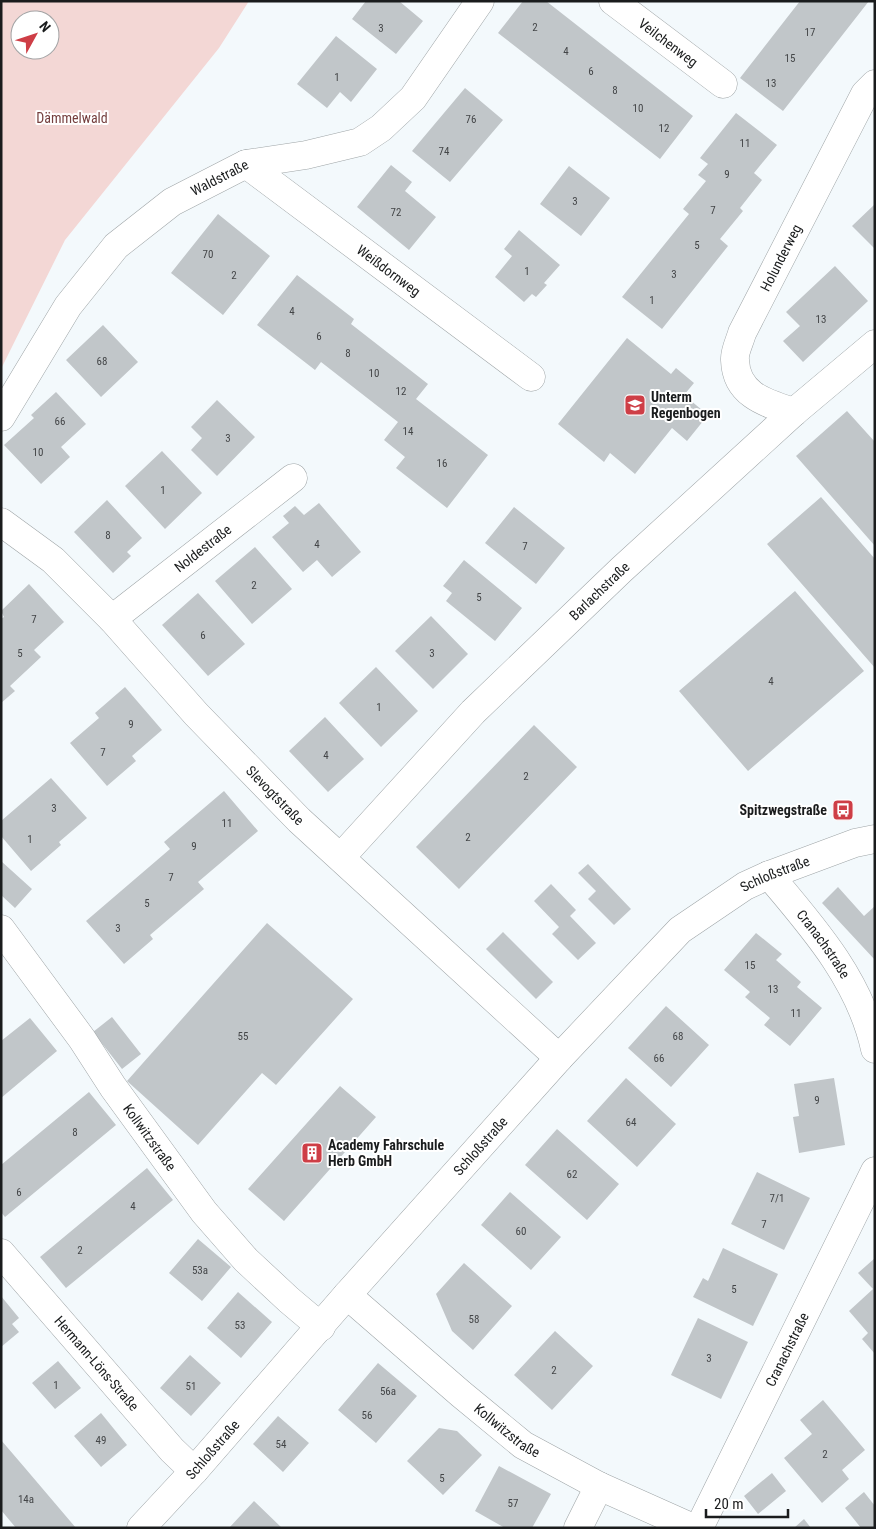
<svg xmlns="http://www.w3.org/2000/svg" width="876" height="1529" font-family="'Roboto Condensed',sans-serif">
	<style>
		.green { fill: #f3d7d5; fill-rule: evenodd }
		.building { fill: #c1c6c9 }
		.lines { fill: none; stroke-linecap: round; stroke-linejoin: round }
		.minor-casing { stroke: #9fa5a7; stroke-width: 29 }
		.minor { stroke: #fff; stroke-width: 28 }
		.labels { text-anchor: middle; stroke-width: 4; stroke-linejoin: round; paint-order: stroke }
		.number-label { font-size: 11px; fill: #444648 }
		.street-label { font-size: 14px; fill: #1a1c1d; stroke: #fff }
		.park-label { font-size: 14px; fill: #753f3e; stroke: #fff }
		.poi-label { font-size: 14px; font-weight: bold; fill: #1a1c1d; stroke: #fff; text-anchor: start }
	</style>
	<rect width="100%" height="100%" fill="#f3f9fc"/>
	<path class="green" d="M1,1h248l-30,47 -154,192 -64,129zM20,20h30v30h-30z"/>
	<path class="building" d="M366,1h33l24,20 -27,33 -44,-35z
		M523,1h23l147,115 -33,43 -162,-126z
		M800,1h69l-86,110 -43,-33z
		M336,36l41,33 -26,33 -11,-10 -13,16 -30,-24z
		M465,88l38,32 -53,62 -38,-31z
		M736,113l41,32 -23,28 8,7 -22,28 3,3 -23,28 8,7 -66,83 -40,-32 67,-83 -6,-5 23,-28 -8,-6 10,-11 -8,-6z
		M391,165l21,17 -7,9 31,26 -27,33 -52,-43z
		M569,166l41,32 -29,38 -41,-32z
		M875,204v45l-23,-23z
		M218,214l52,42 -47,59 -52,-42z
		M519,230l41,35 -16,18 3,2 -11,12 -4,-3 -8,8 -29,-25 17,-21 -8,-7z
		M835,266l33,35 -65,61 -20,-21 17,-15 -14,-14z
		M297,275l57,44 -3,5 77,60 -12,15 72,56 -41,53 -51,-40 9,-11 -21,-17 14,-18 -77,-60 -6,8 -58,-45z
		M103,325l35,37 -37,35 -35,-37z
		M627,338l44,36 5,-6 18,15 -10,12 24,20 -21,26 -15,-13 -37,46 -25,-21 -6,9 -46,-38z
		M56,392l30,32 -25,23 9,10 -29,27 -37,-39 30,-27 -3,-3z
		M217,400l38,37 -38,39 -26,-26 11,-12 -11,-11z
		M847,411l28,31v104l-79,-90z
		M162,451l40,42 -37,36 -40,-43z
		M821,497l54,62v109l-108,-124z
		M107,500l35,38 -15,14 4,4 -18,17 -39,-41z
		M319,503l42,49 -29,25 -15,-17 -14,12 -31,-35 17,-14 -6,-7 12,-10 9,9z
		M514,507l51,41 -29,36 -51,-41z
		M255,547l37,42 -40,35 -37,-43z
		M464,560l58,48 -27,33 -49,-40 6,-8 -9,-7z
		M29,584l35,38 -30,28 7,7 -31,29 5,5 -14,12v-84l3,-2 -3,-6z
		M795,591l69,80 -116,100 -69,-80z
		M198,593l47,51 -37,32 -46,-51z
		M431,616l37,38 -35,35 -38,-38z
		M376,667l42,44 -37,36 -42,-44z
		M125,687l37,43 -30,26 4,5 -29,25 -37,-43 29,-25 -4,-5z
		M325,717l39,42 -36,33 -39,-41z
		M534,725l43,42 -118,122 -43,-42z
		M51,778l36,40 -28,24 2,3 -30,26 -30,-35v-15z
		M224,791l34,40 -60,51 6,7 -54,46 3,4 -29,25 -38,-43 84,-72 -6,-7z
		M1,861l31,28 -17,19 -14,-13z
		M588,864l43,45 -17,16 -26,-26 8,-8 -18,-18z
		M551,884l25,26 -6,6 26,27 -18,17 -26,-26 7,-7 -25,-26z
		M838,887l26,29 11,-10v54l-53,-57z
		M267,923l86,76 -77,86 -14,-12 -64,72 -71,-64z
		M503,932l50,50 -17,17 -50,-50z
		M756,933l26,21 -6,6 25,22 -4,5 25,21 -32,38 -26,-21 6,-7 -25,-21 5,-5 -26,-22z
		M666,1006l43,39 -38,42 -43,-39z
		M112,1017l29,37 -19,15 -29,-37z
		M30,1018l27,33 -56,47v-57z
		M626,1078l50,46 -39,43 -50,-46z
		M834,1078l11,67 -46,8 -6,-36 6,-1 -5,-32z
		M340,1086l36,31 -92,104 -36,-32z
		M89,1092l27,33 -111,92 -4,-5v-47z
		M557,1129l62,55 -32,36 -62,-55z
		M147,1168l26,32 -107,88 -26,-31z
		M757,1172l53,26 -26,52 -53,-26z
		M510,1192l51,45 -30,33 -50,-45z
		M198,1239l33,28 -29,34 -33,-28z
		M723,1248l55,26 -25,52 -60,-29 10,-19 5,3z
		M875,1258v96l-13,-15 6,-6 -19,-22 24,-22 -15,-16z
		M464,1263l48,43 -39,44 -21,-19 -16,-37z
		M238,1292l34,30 -31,36 -34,-30z
		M1,1296l18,22 -7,6 7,8 -18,15z
		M698,1318l50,24 -27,57 -50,-24z
		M555,1331l38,35 -41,44 -38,-35z
		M190,1355l31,28 -30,33 -31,-28z
		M58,1361l23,27 -26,21 -23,-26z
		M378,1363l39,33 -41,47 -38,-33z
		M823,1400l42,50 -23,20 7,9 -27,24 -38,-45 28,-24 -12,-14z
		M101,1413l26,32 -26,22 -27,-31z
		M278,1416l31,27 -26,29 -30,-28z
		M439,1428l18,3 25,24 -39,40 -36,-34z
		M1,1440l24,28 51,60h-60l-15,-18z
		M499,1466l52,28 -19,34h-27l-30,-17z
		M772,1473l14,18 -28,23 -14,-18z
		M864,1492l11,14v22h-14l-16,-20z
		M254,1501l28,27h-53z
		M804,1519l7,9h-17z"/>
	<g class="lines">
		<g class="minor-casing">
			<g id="minor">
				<path id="s1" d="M613,1l110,83"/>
				<path id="s2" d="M246,164l285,213"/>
				<path id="s3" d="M794,412c-28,-9 -58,-17 -59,-52 -1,-8 5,-19 7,-27l123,-239 10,-10"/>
				<path id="s4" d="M1,417l67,-111 48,-60 56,-44 74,-38 60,-9 54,-13 21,-14 32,-30 67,-97"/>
				<path id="s5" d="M1,522l52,38 59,59 84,95 103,106 260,238"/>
				<path id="s6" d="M112,619l181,-141"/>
				<path id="s7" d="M341,857l132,-145 148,-142 173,-158 81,-68"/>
				<path id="s8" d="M769,875c44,52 91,105 106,174"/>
				<path id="s9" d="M1,929l81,110 31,48 91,125 42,48 43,40 32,27"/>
				<path id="s10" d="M1,1253l171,197 22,21"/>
				<path id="s11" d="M347,1295l114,99 62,51 76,41 94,42"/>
				<path id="s12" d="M141,1528l53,-57 153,-176 212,-237 121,-128 65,-44 24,-11 86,-32 20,-4"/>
				<path d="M578,1528l21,-42"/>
				<path id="s13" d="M699,1528l176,-357"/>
			</g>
		</g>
		<use href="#minor" class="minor"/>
	</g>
	<defs>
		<g id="school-square" transform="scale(1.125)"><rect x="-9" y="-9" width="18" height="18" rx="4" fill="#ce3e46" stroke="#fff"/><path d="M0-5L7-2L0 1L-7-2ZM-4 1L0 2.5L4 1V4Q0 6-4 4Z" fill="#fff"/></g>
		<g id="bus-square" transform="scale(1.125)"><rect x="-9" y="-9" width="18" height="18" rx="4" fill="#ce3e46" stroke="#fff"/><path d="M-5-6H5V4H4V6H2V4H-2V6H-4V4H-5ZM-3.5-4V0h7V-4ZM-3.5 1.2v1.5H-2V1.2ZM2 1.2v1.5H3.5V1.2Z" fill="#fff"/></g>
		<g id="building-square" transform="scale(1.125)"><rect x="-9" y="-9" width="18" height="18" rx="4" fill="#ce3e46" stroke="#fff"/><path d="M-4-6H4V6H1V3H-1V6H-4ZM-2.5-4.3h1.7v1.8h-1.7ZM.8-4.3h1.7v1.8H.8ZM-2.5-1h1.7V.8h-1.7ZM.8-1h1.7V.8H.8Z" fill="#fff"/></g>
	</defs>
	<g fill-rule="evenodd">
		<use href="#school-square" x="635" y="405"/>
		<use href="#bus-square" x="843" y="810"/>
		<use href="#building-square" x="312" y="1153"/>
	</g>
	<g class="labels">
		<g class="number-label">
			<text x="535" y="31">2</text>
			<text x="381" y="32">3</text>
			<text x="810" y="36">17</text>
			<text x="566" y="55">4</text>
			<text x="790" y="62">15</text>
			<text x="591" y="75">6</text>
			<text x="337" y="81">1</text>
			<text x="771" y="87">13</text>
			<text x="615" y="94">8</text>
			<text x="638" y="112">10</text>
			<text x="471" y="123">76</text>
			<text x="664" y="132">12</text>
			<text x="745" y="147">11</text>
			<text x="444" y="155">74</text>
			<text x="727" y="178">9</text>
			<text x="575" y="205">3</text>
			<text x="713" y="214">7</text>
			<text x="396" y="216">72</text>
			<text x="697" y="249">5</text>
			<text x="208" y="258">70</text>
			<text x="527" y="275">1</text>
			<text x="674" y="278">3</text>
			<text x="234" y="279">2</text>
			<text x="652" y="304">1</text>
			<text x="292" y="315">4</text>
			<text x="821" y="323">13</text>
			<text x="319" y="340">6</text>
			<text x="348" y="357">8</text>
			<text x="102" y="365">68</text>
			<text x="374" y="377">10</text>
			<text x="401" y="395">12</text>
			<text x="60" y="425">66</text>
			<text x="408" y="435">14</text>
			<text x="228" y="442">3</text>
			<text x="38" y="456">10</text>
			<text x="442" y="467">16</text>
			<text x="163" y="494">1</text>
			<text x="108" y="539">8</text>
			<text x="317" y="548">4</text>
			<text x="525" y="550">7</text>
			<text x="254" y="589">2</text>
			<text x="479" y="601">5</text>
			<text x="34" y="623">7</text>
			<text x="203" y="639">6</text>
			<text x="20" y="657">5</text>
			<text x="432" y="657">3</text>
			<text x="771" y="685">4</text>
			<text x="379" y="711">1</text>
			<text x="131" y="728">9</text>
			<text x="103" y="756">7</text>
			<text x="326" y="759">4</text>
			<text x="526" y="780">2</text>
			<text x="54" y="812">3</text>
			<text x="227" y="827">11</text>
			<text x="468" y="841">2</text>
			<text x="30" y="843">1</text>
			<text x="194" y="850">9</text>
			<text x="171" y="881">7</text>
			<text x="147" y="907">5</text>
			<text x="118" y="932">3</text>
			<text x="750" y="969">15</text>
			<text x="773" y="993">13</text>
			<text x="796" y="1017">11</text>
			<text x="243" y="1040">55</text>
			<text x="678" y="1040">68</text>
			<text x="659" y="1062">66</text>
			<text x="817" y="1104">9</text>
			<text x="631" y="1126">64</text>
			<text x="75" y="1136">8</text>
			<text x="572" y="1178">62</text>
			<text x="19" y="1196">6</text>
			<text x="777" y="1202">7/1</text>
			<text x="133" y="1210">4</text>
			<text x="764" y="1228">7</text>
			<text x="521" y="1235">60</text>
			<text x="80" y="1254">2</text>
			<text x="200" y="1274">53a</text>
			<text x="734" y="1293">5</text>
			<text x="474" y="1323">58</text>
			<text x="240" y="1329">53</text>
			<text x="709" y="1362">3</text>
			<text x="554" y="1374">2</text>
			<text x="56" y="1389">1</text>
			<text x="191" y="1390">51</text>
			<text x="388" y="1395">56a</text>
			<text x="367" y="1419">56</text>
			<text x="101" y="1444">49</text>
			<text x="281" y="1448">54</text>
			<text x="825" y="1458">2</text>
			<text x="442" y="1482">5</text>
			<text x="26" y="1503">14a</text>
			<text x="513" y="1507">57</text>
		</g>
		<g class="street-label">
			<text dy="5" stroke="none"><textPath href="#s1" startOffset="69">Veilchenweg</textPath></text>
			<text dy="5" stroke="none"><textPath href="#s4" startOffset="331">Waldstraße</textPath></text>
			<text dy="5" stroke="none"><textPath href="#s3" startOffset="198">Holunderweg</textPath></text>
			<text dy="5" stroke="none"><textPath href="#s2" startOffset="178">Weißdornweg</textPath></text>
			<text dy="5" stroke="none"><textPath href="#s6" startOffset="115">Noldestraße</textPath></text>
			<text dy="5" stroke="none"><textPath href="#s7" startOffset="371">Barlachstraße</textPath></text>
			<text dy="5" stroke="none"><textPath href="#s5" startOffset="388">Slevogtstraße</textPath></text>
			<text dy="5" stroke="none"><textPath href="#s12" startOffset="916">Schloßstraße</textPath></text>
			<text dy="5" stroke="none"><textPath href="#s8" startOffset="88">Cranachstraße</textPath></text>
			<text dy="5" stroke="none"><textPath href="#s9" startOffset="256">Kollwitzstraße</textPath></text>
			<text dy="5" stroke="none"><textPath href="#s12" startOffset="511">Schloßstraße</textPath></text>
			<text dy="5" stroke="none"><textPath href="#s13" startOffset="199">Cranachstraße</textPath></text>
			<text dy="5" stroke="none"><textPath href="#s10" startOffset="146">Hermann-Löns-Straße</textPath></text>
			<text dy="5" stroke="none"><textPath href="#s11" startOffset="210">Kollwitzstraße</textPath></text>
			<text dy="5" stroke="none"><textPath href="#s12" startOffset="106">Schloßstraße</textPath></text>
		</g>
		<g class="park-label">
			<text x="72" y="123">Dämmelwald</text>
		</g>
		<g class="poi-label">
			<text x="651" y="402">Unterm<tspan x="651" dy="16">Regenbogen</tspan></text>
			<text x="827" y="815" text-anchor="end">Spitzwegstraße</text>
			<text x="328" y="1150">Academy Fahrschule<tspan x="328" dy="16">Herb GmbH</tspan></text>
		</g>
	</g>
	<rect width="876" height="1529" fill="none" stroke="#1a1c1d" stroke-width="5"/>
	<g transform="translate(35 35) rotate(50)"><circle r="24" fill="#ffffff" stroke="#a3a4a5"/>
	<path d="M0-4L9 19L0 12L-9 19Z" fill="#ce3e46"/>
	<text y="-8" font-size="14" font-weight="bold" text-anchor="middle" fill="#1a1c1d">N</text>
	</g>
	<path d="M706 1509v8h82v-8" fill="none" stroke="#1a1c1d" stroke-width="2.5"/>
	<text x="714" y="1509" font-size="15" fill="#1a1c1d" stroke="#ffffff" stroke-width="4" paint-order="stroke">20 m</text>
</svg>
